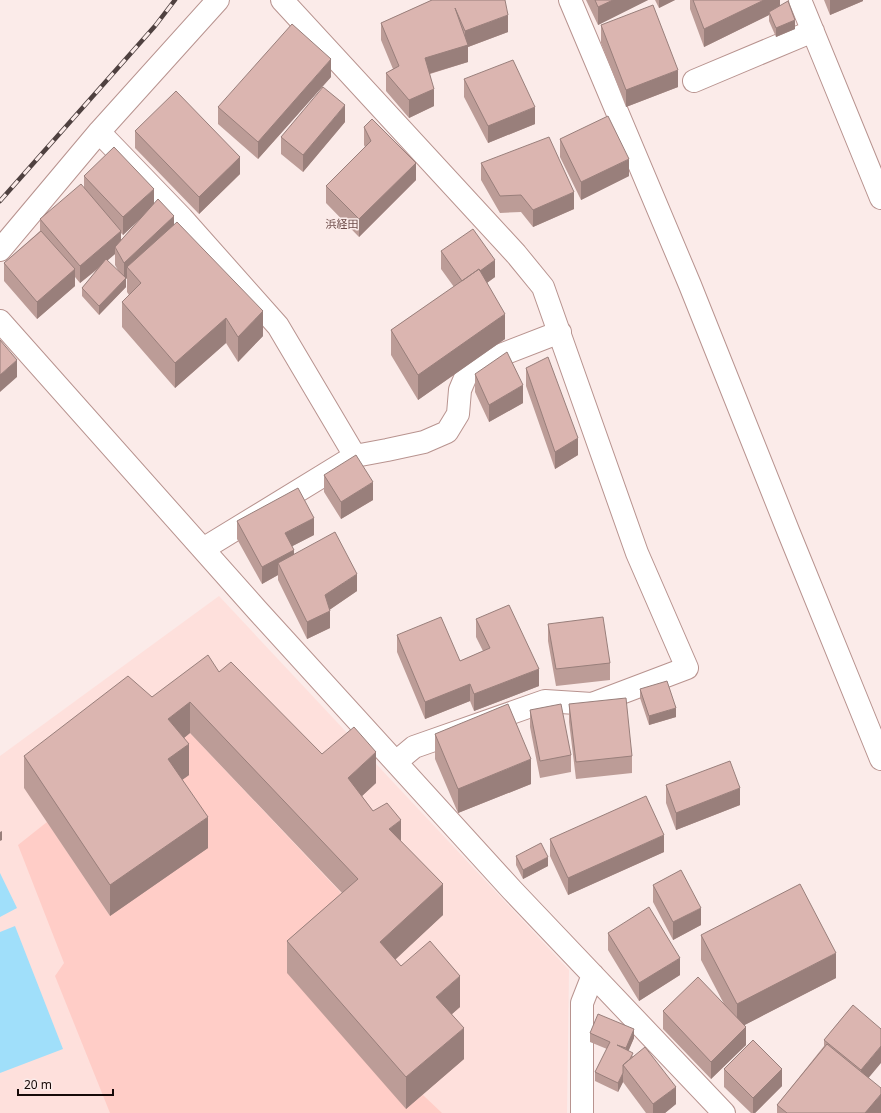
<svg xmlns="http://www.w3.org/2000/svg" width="881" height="1113" font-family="'Noto Sans','Noto Sans JP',sans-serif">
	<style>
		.built { fill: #fee0dc }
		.green { fill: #ffcdc7 }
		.water { fill: #a0dffa }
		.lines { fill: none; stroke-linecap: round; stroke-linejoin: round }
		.minor-casing { stroke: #b8938f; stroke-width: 24 }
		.minor { stroke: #fff; stroke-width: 22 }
		.rail-casing { stroke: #4f4140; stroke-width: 4.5 }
		.rail { stroke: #fbebe9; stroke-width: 3; stroke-dasharray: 9; stroke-linecap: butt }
		.wall { fill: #bc9c97; fill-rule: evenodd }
		.shaded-wall { fill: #997f7b }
		.building { fill: #dbb5b0; stroke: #997f7b }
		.labels { text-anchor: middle; stroke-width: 3; stroke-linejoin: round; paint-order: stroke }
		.neighbourhood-label { font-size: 11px; fill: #6d4c49; stroke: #fbebe9 }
	</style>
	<rect width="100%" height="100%" fill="#fbebe9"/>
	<path class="built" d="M219,596l350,374 -2,143h-567v-357z"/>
	<path class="green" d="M190,733l168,178 48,197 17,-13 19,18h-332l-55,-137 9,-13 -46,-118 29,-23 63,94 58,-165z"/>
	<path class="water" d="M0,873l17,35 -17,9z
		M15,926l48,123 -63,24v-141z"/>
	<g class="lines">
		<g class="minor-casing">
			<path id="minor" d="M282,0l234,254 27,33 94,266 50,115 -95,36 -47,-3 -131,46 -18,15
				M570,0l120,285 99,248 92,226
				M800,0l81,198
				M694,81l119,-50
				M99,132l83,86 96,108 77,130
				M0,250l99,-118 119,-132
				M0,321l257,289 255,280 212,223
				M203,549l152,-93 32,-6 37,-8 23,-10 11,-18 2,-24 8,-19 12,-8 80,-31
				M582,1113v-110l11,-28"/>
		</g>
		<use href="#minor" class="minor"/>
		<g class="rail-casing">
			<path id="rail" d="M0,201l155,-175 20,-26"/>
		</g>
		<use href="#rail" class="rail"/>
	</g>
	<path class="wall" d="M432,0l76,32 -40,15v15l-38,12 4,32 -25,12 -23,-27v-18l7,-4 -12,-29v-17z
		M586,0h62l-50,25z
		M655,0h20l-16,8z
		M690,0h90v5l15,24 -19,8 -7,-16v-6l-65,32 -14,-38z
		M824,0h39v1l-33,14z
		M601,25l77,62 -52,20 -25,-64z
		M331,77l-73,82 -40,-35v-17z
		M464,79l71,45 -47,19 -24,-46z
		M345,122l-42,50 -22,-18v-17z
		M364,127l52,53 -57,57 -33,-34v-17l39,-39 -1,-2z
		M135,131l105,43 -41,40 -64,-66z
		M560,139l69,37 -48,24 -21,-43z
		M481,163l93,46 -41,18 -12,-15 -21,1 -19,-33z
		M84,176l70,28 20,21 89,111 -25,26 -12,-19 -51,45 -53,-61v-25l7,-7 -2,-3v-14l-1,1v8l-27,28 -17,-19v-8l17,-20 -19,15 -5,-6v9l-38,33 -33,-38v-18l36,-32v-12l44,-31zM140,219l-19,21v-7l2,2zM115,254v11l4,7 -12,-11z
		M441,251l54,26 -8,6 18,56 -87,61 -27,-45v-25l63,-43 -13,-18z
		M526,368l52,87 -23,14 -29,-83z
		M475,374l48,29 -34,19 -14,-30z
		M324,475l49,25 -32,19 -17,-27z
		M237,521l77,14 -22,11 2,8 63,37 -28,19 1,18 -23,11 -29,-59v-5l-16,9 -25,-45z
		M476,619l63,67 -65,25 -4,-10 -45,18 -28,-67v-17l63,26 23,-10 -7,-14z
		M548,624l62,39v17l-54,6 -8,-45z
		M219,672l103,82 54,29 -14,13 11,15 28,31 42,73 -48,44 6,7 59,41 -8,7 12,45 -58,50 -119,-136v-32l55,-48 -152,-160 -6,5 5,37 -7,5 26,68 -98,68 -86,-128v-32l128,-59z
		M640,689l36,28 -27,8 -9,-27z
		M569,704l63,52v17l-56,6 -7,-57z
		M530,710l41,45v17l-31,6 -10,-51z
		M435,734l96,50 -73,29 -23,-54z
		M666,785l74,20 -64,25 -10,-27z
		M550,839l114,13 -96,43 -18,-39z
		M516,856l32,10 -25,13 -7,-14z
		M653,885l48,40 -28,15 -20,-38z
		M608,933l72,42 -41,26 -31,-51z
		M701,935l135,43 -92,47 2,20 -35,34 -48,-50v-18l61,-7 -23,-44z
		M853,1005l16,73 12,35h-104v-8l47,-59v-6z
		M590,1033l44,5 -6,13 48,53 -11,9h-19l-23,-31 -5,10 -23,-11v-9l12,-23 -17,-7z
		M724,1069l58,17 -27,27h-4l-27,-26z"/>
	<path class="shaded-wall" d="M613,0h35l-50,25v-18z
		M659,0h16l-16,8z
		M764,0h16v10l-11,2v3l-65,32v-18z
		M830,0h33v1l-33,14z
		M508,15v17l-40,15v15l-43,13v-17l40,-13v-14z
		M795,20v9l-19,8v-9z
		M331,59v18l-73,82v-17z
		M678,70v17l-52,20v-17z
		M434,89v17l-25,12v-18z
		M345,105v17l-42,50v-17z
		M535,107v17l-47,19v-17z
		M240,157v17l-41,40v-17z
		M629,159v17l-48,24v-18z
		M416,163v17l-57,57v-18z
		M154,189v17l-31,29v-18z
		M574,192v17l-41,18v-17z
		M174,216v17l-47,34v11l-1,1v8l-27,28v-9l25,-26v-17z
		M121,231v18l-6,-2v7l-35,29v-17z
		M495,260v17l-32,23v-18z
		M75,269v17l-38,33v-17z
		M263,311v25l-25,26v-25z
		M505,314v25l-87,61v-25z
		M226,318v25l-51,45v-25z
		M17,360v17l-17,15v-17z
		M523,385v18l-34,19v-17z
		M578,438v17l-23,14v-17z
		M373,482v18l-32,19v-17z
		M314,518v17l-29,15v-17z
		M294,550v17l-16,-4v12l-16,9v-17z
		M357,574v17l-32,22v-18z
		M330,611v17l-23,11v-17z
		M539,669v17l-65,25v-17z
		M470,684v17l-45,18v-17z
		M190,702v31l-22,18v-32z
		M676,708v9l-27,8v-9z
		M189,744v31l-21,15v-31z
		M376,752v31l-28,26v-31z
		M531,759v25l-73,29v-24z
		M740,788v17l-64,25v-17z
		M208,817v31l-98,68v-31z
		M401,820v32l-12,-23z
		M2,831v9l-2,1v-9z
		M664,835v17l-96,43v-17z
		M548,857v9l-25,13v-9z
		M443,884v31l-63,59v-32z
		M701,908v17l-28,15v-18z
		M836,953v25l-99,51v-25z
		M680,958v17l-41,26v-18z
		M460,976v31l-24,21v-31z
		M746,1027v18l-35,34v-17z
		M464,1028v31l-58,50v-32z
		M634,1029v9l-8,19v-9z
		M881,1046v17l-20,24v-17z
		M782,1069v17l-27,27h-2v-15z
		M623,1073v9l-5,10v-9z
		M676,1087v17l-11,9h-12v-9z
		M881,1094v19h-16z"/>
	<path class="building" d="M432,0h73l3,15 -43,16 -10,-23 13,37 -43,13 9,31 -25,11 -23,-27 13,-7 -18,-43z
		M595,0h18l-15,7z
		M693,0h71l-60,29z
		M788,1l7,19 -19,8 -7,-16z
		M653,5l25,65 -52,20 -25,-65z
		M292,24l39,35 -73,83 -40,-35z
		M513,60l22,47 -47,19 -24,-47z
		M323,87l22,18 -42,50 -22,-18z
		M176,91l64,66 -41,40 -64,-66z
		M608,116l21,43 -48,23 -21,-43z
		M372,119l44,44 -57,56 -33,-33 45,-45 -7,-14z
		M549,137l25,55 -41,18 -12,-15 -21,1 -19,-33z
		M114,147l40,42 -31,28 -39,-41z
		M81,184l40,47 -41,35 -40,-47z
		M158,199l16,17 -50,47 -9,-16z
		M177,222l86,89 -25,26 -12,-19 -51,45 -53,-61 19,-19 -14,-16z
		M473,229l22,31 -15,11 -1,-2 -17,12 -21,-30z
		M41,231l34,38 -38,33 -33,-39z
		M106,259l20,19 -27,28 -17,-18z
		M479,269l26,45 -87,61 -27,-45z
		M0,340l17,20 -17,15z
		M507,352l16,33 -34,20 -14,-31z
		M548,357l30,81 -23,14 -29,-84z
		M356,455l17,27 -32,20 -17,-27z
		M298,488l16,30 -29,15 9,17 -32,17 -25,-46z
		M335,532l22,42 -32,21 5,16 -23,11 -29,-59z
		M509,605l30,64 -65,25 -4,-10 -45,18 -28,-67 44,-18 19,44 30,-13 -14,-29z
		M603,617l7,46 -54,6 -8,-45z
		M208,655l11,17 12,-10 91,92 32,-27 22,25 -28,26 25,33 14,-8 14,17 -12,9 54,55 -63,58 21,24 29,-25 30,35 -24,21 28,31 -58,49 -119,-136 71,-62 -168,-177 -22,17 21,25 -21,15 40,58 -98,68 -86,-129 104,-80 24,21z
		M667,681l9,27 -27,8 -9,-27z
		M626,698l6,58 -56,6 -7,-58z
		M508,704l23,55 -73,30 -23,-55z
		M561,704l10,51 -31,6 -10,-51z
		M730,761l10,27 -64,25 -10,-28z
		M646,796l18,39 -96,43 -18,-39z
		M541,843l7,14 -25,13 -7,-14z
		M681,870l20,38 -28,14 -20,-37z
		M800,884l36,69 -99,51 -36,-69z
		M649,907l31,51 -41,25 -31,-50z
		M698,977l48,50 -35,35 -48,-51z
		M853,1005l28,24v17l-20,24 -37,-30z
		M598,1014l36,15 -8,19 -9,-3 16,8 -3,6 -7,6v8l-5,10 -23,-11 15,-30 -20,-9z
		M753,1040l29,29 -29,29 -29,-29z
		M827,1044l54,44v6l-16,19h-78l-10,-8z
		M645,1047l31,40 -23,17 -30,-39z"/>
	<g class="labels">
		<g class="neighbourhood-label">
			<text x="342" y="228">浜経田</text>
		</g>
	</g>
	<path d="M18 1089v6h95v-6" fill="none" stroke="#170a09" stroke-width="2"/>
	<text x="24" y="1089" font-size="12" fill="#170a09" stroke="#fbebe9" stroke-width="3" paint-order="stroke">20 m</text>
</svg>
